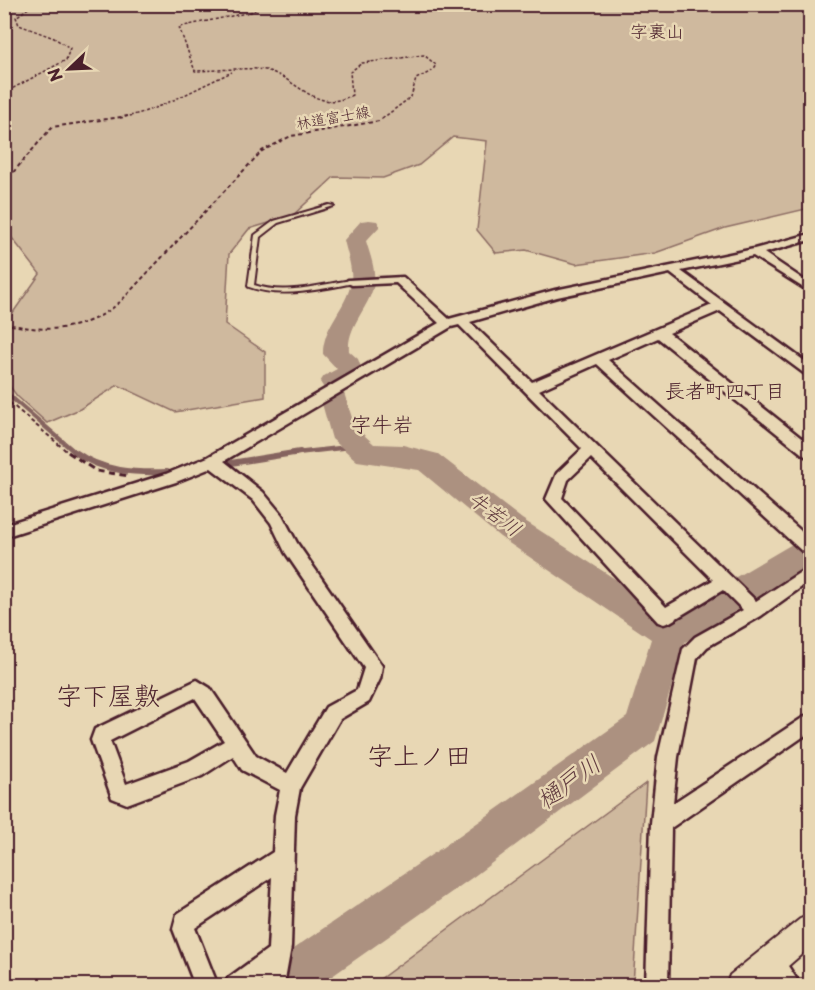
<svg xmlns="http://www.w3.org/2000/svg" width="815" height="990" font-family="'Playpen Sans','Klee One',sans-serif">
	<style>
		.green { fill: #cfb99e; stroke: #8c6c64; stroke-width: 1.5 }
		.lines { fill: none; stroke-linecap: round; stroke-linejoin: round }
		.stream-far1 { stroke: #85635e; stroke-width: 4.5 }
		.stream { stroke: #85635e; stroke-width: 6 }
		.river { fill: #ac9180; fill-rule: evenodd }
		.service-casing { stroke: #4a1f2b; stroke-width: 4 }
		.minor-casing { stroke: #4a1f2b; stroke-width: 5 }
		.tertiary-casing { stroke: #4a1f2b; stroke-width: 4 }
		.path-far2 { stroke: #4a1f2b; stroke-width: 1.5; stroke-dasharray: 3 2; stroke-linecap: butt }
		.path-far1 { stroke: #4a1f2b; stroke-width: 2; stroke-dasharray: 4 3; stroke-linecap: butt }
		.path { stroke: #4a1f2b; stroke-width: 3; stroke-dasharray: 7 4.5; stroke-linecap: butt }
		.service { fill: #e8d7b4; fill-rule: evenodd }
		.minor { fill: #e8d7b4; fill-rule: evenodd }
		.tertiary { fill: #e8d7b4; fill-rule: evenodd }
		.labels { text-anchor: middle; stroke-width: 5; stroke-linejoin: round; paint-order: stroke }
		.far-street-label { font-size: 15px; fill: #4a1f2b; stroke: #e8d7b4 }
		.far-quarter-label { font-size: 18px; fill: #4a1f2b; stroke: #e8d7b4 }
		.neighbourhood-label { font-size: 20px; fill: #4a1f2b; stroke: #e8d7b4 }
		.water-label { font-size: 20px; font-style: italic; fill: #623c40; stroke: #e8d7b4 }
		.quarter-label { font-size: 21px; fill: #4a1f2b; stroke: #e8d7b4 }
		.near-water-label { font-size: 24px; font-style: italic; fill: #623c40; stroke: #e8d7b4 }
		.near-quarter-label { font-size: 26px; fill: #4a1f2b; stroke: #e8d7b4 }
	</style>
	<rect width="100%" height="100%" fill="#e8d7b4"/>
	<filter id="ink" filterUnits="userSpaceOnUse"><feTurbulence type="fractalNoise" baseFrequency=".0167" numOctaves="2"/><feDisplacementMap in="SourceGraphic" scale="12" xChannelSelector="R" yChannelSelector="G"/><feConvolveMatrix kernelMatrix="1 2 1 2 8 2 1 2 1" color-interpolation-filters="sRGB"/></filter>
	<g filter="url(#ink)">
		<path class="green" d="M659,4l9,3 142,-2v203l-85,20 -70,25 -79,11 -50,-14 -30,3 -19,-23 10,-89 -34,-4 -34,28 -36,13 -49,-1 -42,39 -43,13 -20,25 -4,70 40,28v45l-90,15 -57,-27 -38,24 -33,14 -30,-27 -12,-16v-56l35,-50 -35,-45v-224z
			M646,783l-13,202h-261z"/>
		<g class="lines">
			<path class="stream-far1" d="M4,391l73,63
				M288,454l70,-8"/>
			<path class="stream" d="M75,452c28,20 58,21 92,20
				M231,463l69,-11"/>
			<path class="river" d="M369,220l8,1 3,5 -14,15c4,14 10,28 8,43 -5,25 -27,41 -25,67l9,8 5,14c-8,13 -25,19 -39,15l-4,-6 4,-6 13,-7 -14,-15c0,-29 23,-45 28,-71 2,-15 -4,-29 -7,-43l17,-19z
				M334,391l10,2 11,34 19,17 29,1 35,9 84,65 149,96 128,-75 11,-4v29l-125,77 -30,99 -182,136 -155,109h-63l7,-16 181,-123 184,-130 24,-78 -151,-102 -81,-67 -62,-9 -25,-22 -11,-39 3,-7z"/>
			<g class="service-casing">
				<path id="service" d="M329,205l5,1 -56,17 -18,14 -6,48c31,11 67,-1 98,-5l2,1v2c-33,6 -73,16 -105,4l-1,-1 7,-51 19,-14z"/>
			</g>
			<g class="minor-casing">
				<path id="minor" d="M810,234v6l-46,13 46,31v8l-57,-36 -72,15 129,94v10l-5,-1 -85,-63 -51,22 141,112v12l-5,-1 -147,-118 -50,22 202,179v15l-6,-1 -207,-189 -58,26 217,211 54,-35v15l-49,35 -54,31 -10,11 -19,99 -5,46 137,-90v19l-139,96 -3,158h-22l5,-163 7,-66 25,-108 12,-12 48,-27 -20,-20 -53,32 -6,2 -6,-2 -112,-123 11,-26 25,-24 -123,-124 -8,2 -227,134 39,31 19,23 15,28 85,123 -2,13 -11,23 -29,17 -40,69 -5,27 -4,132 -7,39h-23l1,-5 -6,5h-31l3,-8 40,-29 4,-72 -77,51 23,58h-23l-22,-57 4,-15 96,-62 2,-37 5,-25 -38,-20 -9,-14 -31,20 -75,28 -15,-6 -21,-58 4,-11 102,-49 13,8 46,68 31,17 39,-66 31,-17 7,-22 -79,-116 -14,-29 -18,-23 -42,-32 -35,14 -172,55v-12l162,-51 42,-17 231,-134 -43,-40 -44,2 -6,-3 2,-2 55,-3 46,42 106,-29 199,-41zM670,273l42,32 -180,77 -62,-60 87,-25zM591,458l122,122 -47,27 -104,-109 6,-18zM195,698l29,43 -35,20 -63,23 -16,-43z
					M771,949l8,3 22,34h-25l-16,-26 3,-8z"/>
			</g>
			<g class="tertiary-casing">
				<path id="tertiary" d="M810,915v32l-45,39h-39l4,-11 70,-56z"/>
			</g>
			<path class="path-far2" d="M265,4l-14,8 -72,15 16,44c16,0 61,-5 74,0 30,10 48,43 83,24l-2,-23 12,-9 62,-8 12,10 -4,6 -16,8 -5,18 -28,21
				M4,93l62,-33 4,-12 -16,-10 -35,-13 -3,-8 18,-13
				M120,118c39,-7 76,-30 112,-46"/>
			<path class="path-far1" d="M4,183l48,-56 76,-11
				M4,323c42,11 85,8 118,-23l140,-149 29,-15 88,-15 6,-5
				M4,398l66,56"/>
			<path class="path" d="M68,452l28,19 34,5"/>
			<use href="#service" class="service"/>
			<use href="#minor" class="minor"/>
			<use href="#tertiary" class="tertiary"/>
		</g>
	</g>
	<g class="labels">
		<g class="far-street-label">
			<text transform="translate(333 118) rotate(-10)" y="5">林道富士線</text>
		</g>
		<g class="far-quarter-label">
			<text x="657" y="38">字裏山</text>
		</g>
		<g class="neighbourhood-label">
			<text x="725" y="398">長者町四丁目</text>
		</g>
		<g class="water-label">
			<text transform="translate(495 514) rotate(37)" y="7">牛若川</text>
		</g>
		<g class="quarter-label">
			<text x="382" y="432">字牛岩</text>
		</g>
		<g class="near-water-label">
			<text transform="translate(569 782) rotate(-36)" y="8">樋戸川</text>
		</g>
		<g class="near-quarter-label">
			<text x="108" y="705">字下屋敷</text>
			<text x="419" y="765">字上ノ田</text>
		</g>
	</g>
	<rect width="815" height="990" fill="none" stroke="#e8d7b4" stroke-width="24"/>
	<rect x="12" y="12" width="791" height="966" fill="none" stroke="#4a1f2b" stroke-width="2" filter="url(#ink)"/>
	<g transform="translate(69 69) rotate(247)" stroke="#e8d7b4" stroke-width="4.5" paint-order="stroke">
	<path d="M0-4.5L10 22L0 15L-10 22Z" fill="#4a1f2b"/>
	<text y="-9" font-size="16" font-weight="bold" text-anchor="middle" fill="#4a1f2b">N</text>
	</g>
</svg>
